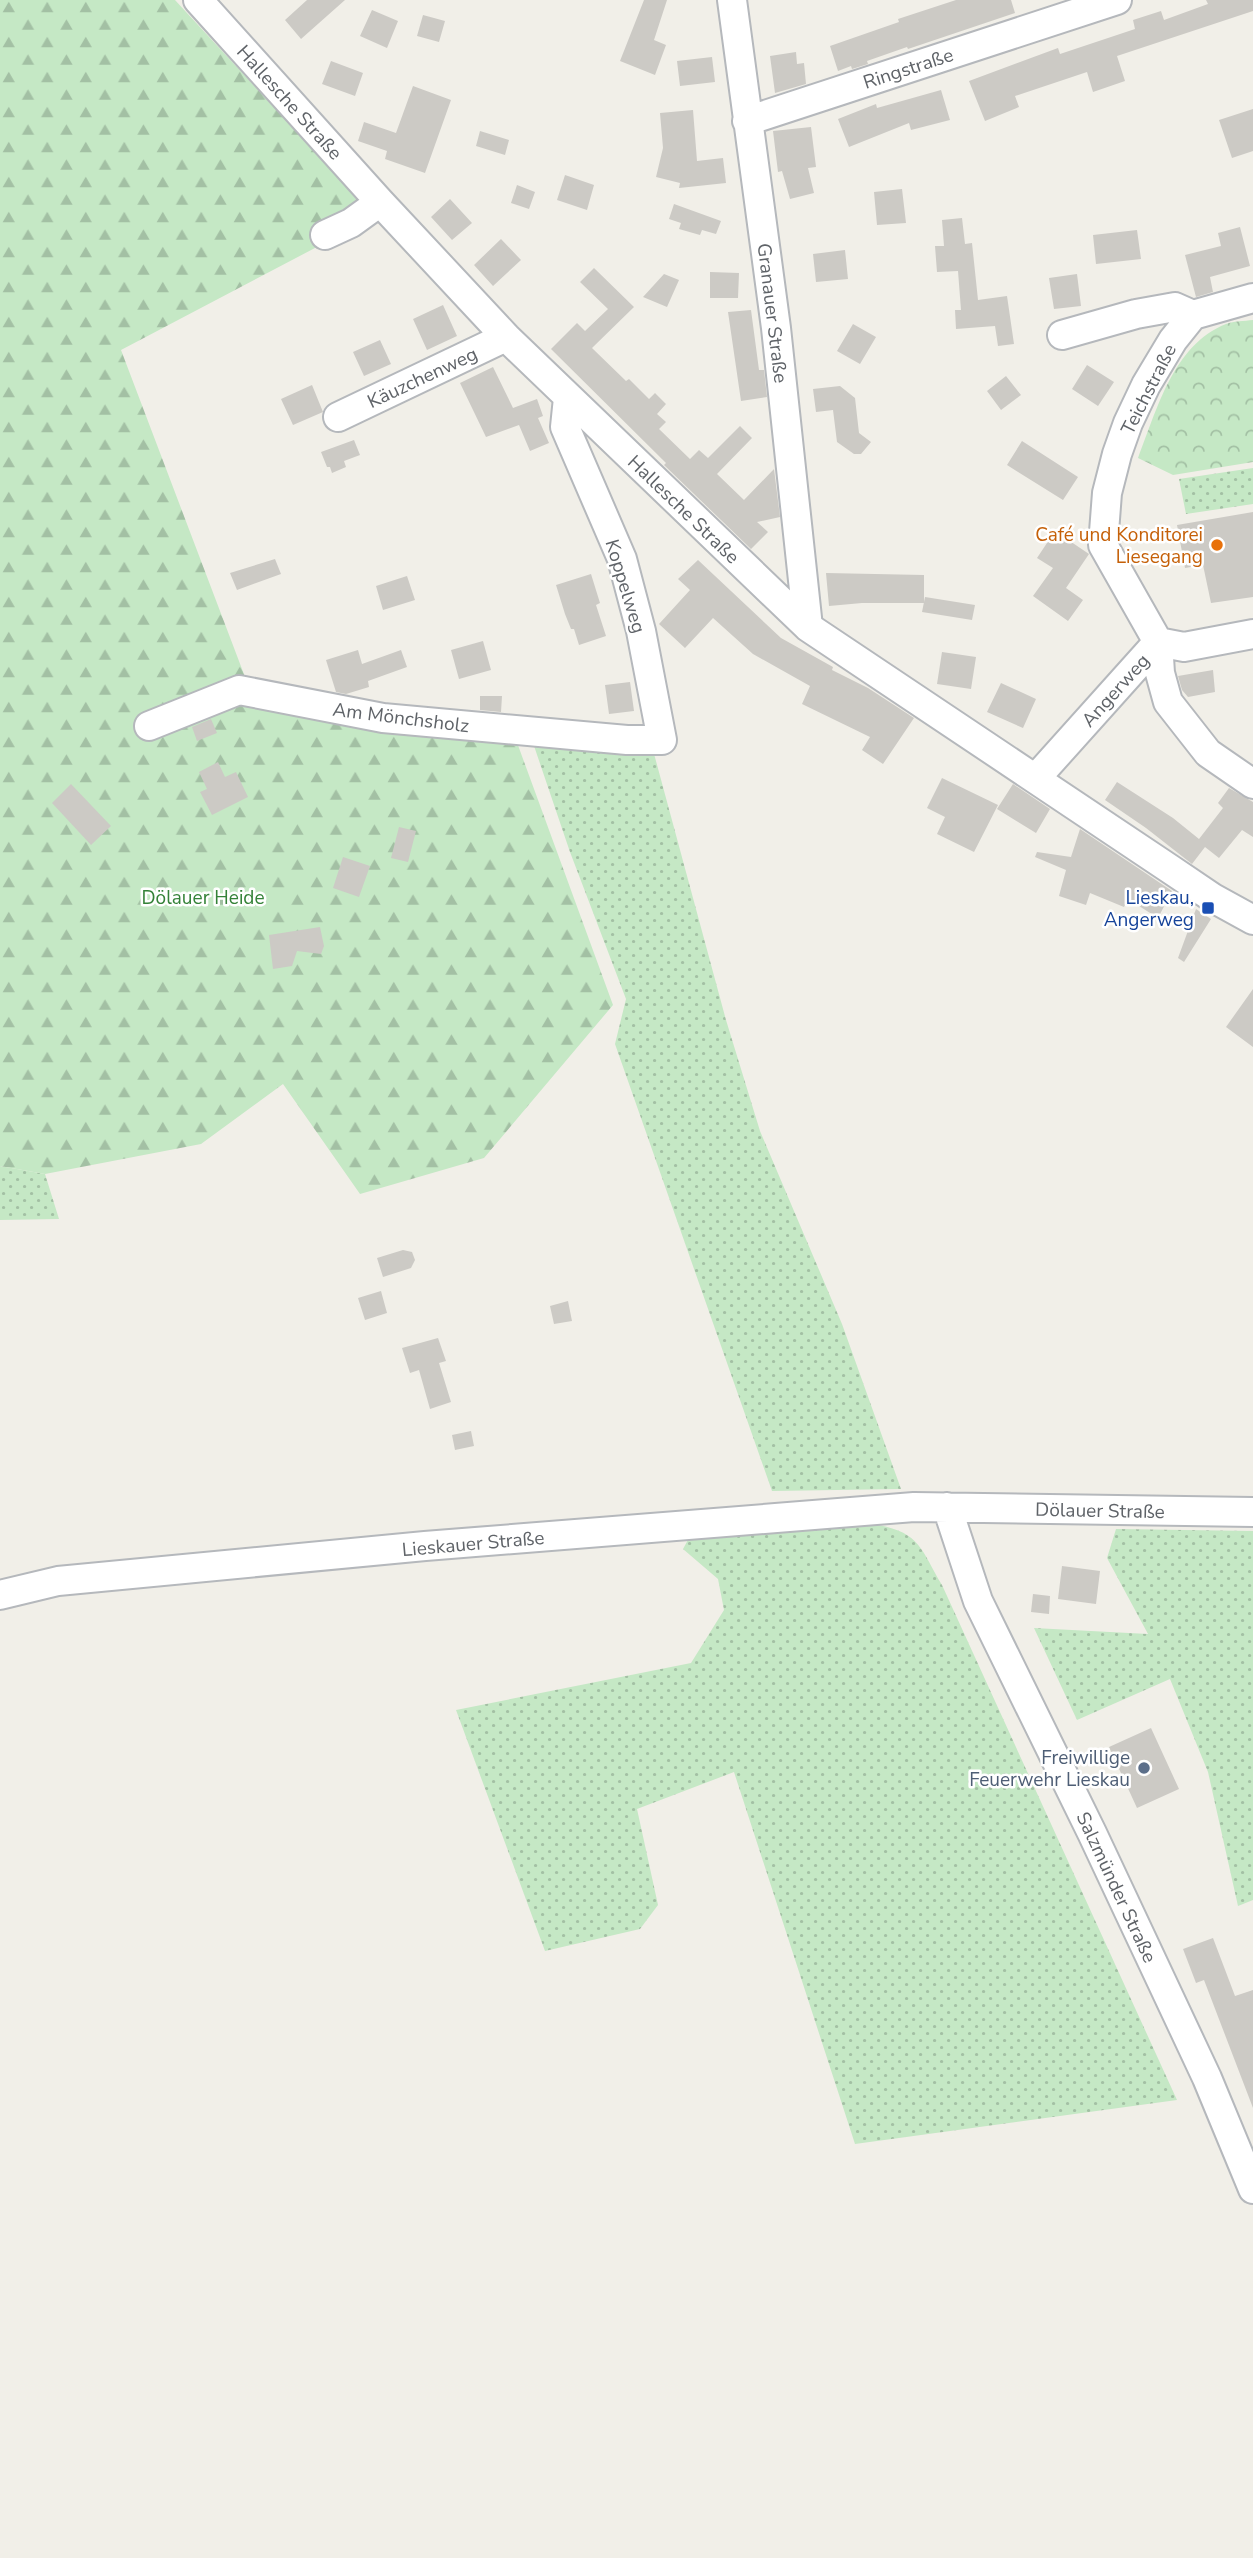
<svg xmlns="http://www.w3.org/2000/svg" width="1253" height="2558" font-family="'Nunito Sans',sans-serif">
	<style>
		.grass { fill: url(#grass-dots) }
		.forest { fill: url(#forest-firs) }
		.park { fill: url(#park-crowns) }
		.building { fill: #cccac5 }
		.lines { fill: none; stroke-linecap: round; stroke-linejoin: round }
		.minor-casing { stroke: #b5b8bc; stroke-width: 32 }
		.minor { stroke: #fff; stroke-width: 28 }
		.food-dot { fill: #e8710a; stroke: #fff; stroke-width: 2.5 }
		.transit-dot { fill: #1a4fb4; stroke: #fff; stroke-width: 2.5 }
		.service-dot { fill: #5c6f8a; stroke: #fff; stroke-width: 2.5 }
		.labels { text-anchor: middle; stroke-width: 5; stroke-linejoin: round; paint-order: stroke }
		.street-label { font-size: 19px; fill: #5f6368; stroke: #fff }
		.food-label { font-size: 19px; fill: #c56008; stroke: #fff; text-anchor: end }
		.park-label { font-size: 19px; fill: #348238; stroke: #fff }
		.transit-label { font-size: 19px; fill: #164399; stroke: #fff; text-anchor: end }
		.service-label { font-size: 19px; fill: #4e5e75; stroke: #fff; text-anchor: end }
	</style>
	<defs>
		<pattern id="grass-dots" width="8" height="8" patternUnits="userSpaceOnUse" patternTransform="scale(1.75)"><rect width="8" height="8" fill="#c5e8c5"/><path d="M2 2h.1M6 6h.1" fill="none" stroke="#a3c0a4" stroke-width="1.8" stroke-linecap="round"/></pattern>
		<pattern id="forest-firs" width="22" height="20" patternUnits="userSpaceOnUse" patternTransform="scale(1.75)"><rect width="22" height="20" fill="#c5e8c5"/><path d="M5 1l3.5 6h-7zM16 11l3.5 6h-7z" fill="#a3c0a4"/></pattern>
		<pattern id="park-crowns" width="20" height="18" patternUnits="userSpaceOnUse" patternTransform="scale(1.75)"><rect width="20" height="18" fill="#c5e8c5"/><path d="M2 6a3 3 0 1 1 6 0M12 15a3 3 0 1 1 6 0" fill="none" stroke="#a3c0a4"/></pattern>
	</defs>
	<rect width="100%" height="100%" fill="#f1efe8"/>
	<path class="grass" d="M1253,468v36l-67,10 -7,-35z
		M532,740l121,10 73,270 34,111 82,193 59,165 -129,2 -157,-447 11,-45 -56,-147z
		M0,1166l45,8 14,45 -59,1z
		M878,1525c43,8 43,25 64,60l235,515 -322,44 -121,-372 -97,37 21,96 -18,24 -95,22 -89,-241 235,-47 33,-53 -6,-31 -35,-30 6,-11z
		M1116,1529l137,2v369l-15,6 -30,-134 -38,-93 -93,41 -43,-92 114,6 -41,-76z"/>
	<path class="forest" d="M0,0h175l157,170 40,48 -251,132 132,348 262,39 98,268 -129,153 -124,36 -77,-110 -82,60 -156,30 -45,-8z"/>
	<path class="park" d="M1253,320v142l-80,13 -35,-17c19,-48 35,-113 88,-134 8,-3 18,-3 27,-4z"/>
	<path class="building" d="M307,0h38l-44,39 -16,-19z
		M644,0h23l-13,40 12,5 -11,30 -35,-14z
		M956,0h55l4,13 -107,36 -1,-2 -40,14 1,3 -16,5 -1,-3 -13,5 -8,-25 69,-24 -1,-3z
		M1206,0h47v11l-136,45 8,25 -32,11 -6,-20 -72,24 4,11 -34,14 -16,-40 89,-33 2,6 75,-25 -2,-9 28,-9 3,9 44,-16z
		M372,10l26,11 -11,27 -27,-12z
		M423,15l22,6 -6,21 -22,-6z
		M796,52l1,12 7,-1 2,21 -31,9 -5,-37z
		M712,57l3,25 -35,4 -3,-25z
		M331,61l32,12 -8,23 -33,-12z
		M413,86l38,14 -26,73 -40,-14 2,-8 -29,-10 6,-19 32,11z
		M941,90l9,30 -39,10 -2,-7 -60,24 -11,-28 38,-15 1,4z
		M1253,109v42l-21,7 -13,-38z
		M693,110l4,51 26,-3 3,25 -47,5 1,-5 -24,-6 7,-29 -3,-35z
		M811,127l5,40 -8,1 6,25 -24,6 -8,-28 -4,1 -5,-41z
		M480,131l29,9 -4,15 -29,-9z
		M565,175l29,10 -7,25 -30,-10z
		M517,185l18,7 -6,17 -18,-6z
		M902,189l4,34 -29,2 -3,-33z
		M450,199l22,24 -20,17 -21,-23z
		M674,204l47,17 -5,13 -14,-4 -2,5 -21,-6 2,-6 -12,-4z
		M962,218l3,26 7,-1 6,57 29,-4 7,48 -16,2 -3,-20 -39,3 -1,-19h6l-3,-39 -21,1 -2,-26h9l-2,-26z
		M1240,227l10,39 -40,11 3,15 -17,5 -11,-42 36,-9 -3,-13z
		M1137,230l4,29 -45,5 -3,-29z
		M501,239l20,21 -28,26 -19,-21z
		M845,250l3,29 -32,3 -3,-28z
		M594,268l40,39 -42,41 34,33 3,-2 20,20 6,-6 11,11 -9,10 9,8 -7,7 31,30 9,-9 9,8 32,-32 12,12 -35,36 27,26 30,-31 6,48 -23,5 11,10 -17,17 -87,-84 2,-2 -115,-114 26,-26 8,8 23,-22 -28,-27z
		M710,272l29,1 -1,25h-28z
		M664,274l15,6 -12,27 -24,-10z
		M1077,274l4,32 -27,3 -5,-31z
		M443,305l14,31 -30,14 -14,-31z
		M751,310l8,60h5l3,27 -26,4 -13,-89z
		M853,324l23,13 -16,27 -23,-13z
		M380,340l11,24 -27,12 -11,-24z
		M1087,365l27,17 -16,24 -26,-17z
		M493,367l20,41 24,-9 6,17 -5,2 11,25 -19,8 -11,-26 -33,12 -26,-54z
		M1006,376l15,19 -20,15 -14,-19z
		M312,385l11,27 -30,13 -12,-26z
		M840,386l15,12 4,35 12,9 -10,12h-7l-17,-12 -4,-32 -17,2 -3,-23z
		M354,440l6,15 -16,6 2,6 -14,6 -2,-6h-3l-6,-15z
		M1022,441l56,36 -15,23 -56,-35z
		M1253,512v85l-42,6 -8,-38 -18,3 -8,-43z
		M1055,531l34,23 -23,34 17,12 -15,21 -35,-25 20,-28 -16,-10z
		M275,559l6,15 -44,16 -7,-17z
		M698,560l83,78 52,29 -1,3 36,18 46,30 -31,46 -21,-14 8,-13 -68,-33 8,-18 -57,-32 -40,-36 -28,30 -26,-24 31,-34 -12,-11z
		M826,573l98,2v28h-62l-33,3z
		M591,574l9,29 -4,2 10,31 -27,9 -5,-16h-3l-6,-15 -9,-29z
		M407,576l8,24 -32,10 -7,-24z
		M925,597l50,8 -3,15 -50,-8z
		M483,641l8,29 -32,9 -8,-29z
		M358,650l4,14 39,-14 6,17 -39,14 1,6 -23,7 -10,-2 -10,-32z
		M942,652l34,5 -5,32 -34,-5z
		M1213,670l2,22 -27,5 -6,-7 -4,-14z
		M630,682l4,29 -25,3 -4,-29z
		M1001,683l35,16 -13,29 -36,-16z
		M480,696h22l-1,16 -21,-2z
		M211,719l6,14 -20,8 -5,-14z
		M218,762l7,15 11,-5 12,25 -36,18 -12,-23 7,-3 -8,-17z
		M942,778l56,27 -24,47 -37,-18 8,-17 -18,-9z
		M1117,782l56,36 26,21 24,-31 -5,-5 11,-15 24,14v35l-11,-7 -23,28 -14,-11 -13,17 -46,-36 -41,-28z
		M71,784l40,42 -20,19 -39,-42z
		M1013,784l37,25 -14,24 -39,-24z
		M399,827l17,4 -8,31 -17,-4z
		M1080,829l92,62 -14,27 -30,-19 -4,8 -34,-14 -4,12 -27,-9 7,-26 -31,-13 2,-5 34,5z
		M343,857l27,9 -11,31 -26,-9z
		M1196,909l15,10 -27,43 -6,-4z
		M320,927l4,19 -3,8 -24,-3 -5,15 -19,3 -4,-34z
		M1253,989v58l-27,-20z
		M403,1250l9,2 3,8 -4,8 -28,9 -6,-19z
		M381,1291l6,22 -22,7 -7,-22z
		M568,1301l4,20 -18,3 -4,-18z
		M438,1338l8,23 -7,2 12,39 -21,7 -11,-39 -9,3 -8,-25z
		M471,1431l3,15 -19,4 -3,-15z
		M1062,1566l38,5 -4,33 -38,-5z
		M1033,1594l17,2 -1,18 -18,-2z
		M1151,1728l28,61 -42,19 -28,-61z
		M1213,1938l22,58 18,-6v118l-49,-128 -8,3 -13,-34z"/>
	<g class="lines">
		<g class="minor-casing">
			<path id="minor" d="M198,0l182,202 126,135 302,290 362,242 43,29 40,22
				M732,0l44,328 32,299
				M747,121l370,-121
				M325,235l26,-12 29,-21
				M1253,298l-60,17 -20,25 -27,45 -18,38 -11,31 -10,39 -4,52 55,97 2,31 8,29 40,51 45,31
				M1062,335l74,-21 39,-7 18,8
				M338,417l168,-80
				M1158,642l26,5 69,-13
				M149,726l90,-36 144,28 244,22h35l-21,-109 -19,-72 -57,-132 3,-29
				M1036,778l122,-136
				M947,1507l31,94 114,232 115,245 46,111
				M0,1595l58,-14 367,-35 489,-39 339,5"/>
		</g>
		<use href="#minor" class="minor"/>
	</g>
	<circle class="food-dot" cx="1217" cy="545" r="7"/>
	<rect class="transit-dot" x="1201" y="901" width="14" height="14" rx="3.5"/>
	<circle class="service-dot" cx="1144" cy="1768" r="7"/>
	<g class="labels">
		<g class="street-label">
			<text transform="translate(908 68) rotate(-18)" y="7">Ringstraße</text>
			<text transform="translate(290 102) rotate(48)" y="7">Hallesche Straße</text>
			<text transform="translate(773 313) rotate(83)" y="7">Granauer Straße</text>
			<text transform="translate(422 377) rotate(-25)" y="7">Käuzchenweg</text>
			<text transform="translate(1148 389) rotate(-63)" y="7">Teichstraße</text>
			<text transform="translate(684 509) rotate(44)" y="7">Hallesche Straße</text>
			<text transform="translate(626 586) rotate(73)" y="7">Koppelweg</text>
			<text transform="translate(1115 690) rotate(-48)" y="7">Angerweg</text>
			<text transform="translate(401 717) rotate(7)" y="7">Am Mönchsholz</text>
			<text transform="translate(1100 1510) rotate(1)" y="7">Dölauer Straße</text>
			<text transform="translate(473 1543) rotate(-5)" y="7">Lieskauer Straße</text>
			<text transform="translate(1117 1887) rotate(65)" y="7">Salzmünder Straße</text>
		</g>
		<g class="food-label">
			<text x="1203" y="541">Café und Konditorei<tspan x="1203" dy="22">Liesegang</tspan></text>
		</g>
		<g class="park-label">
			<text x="203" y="904">Dölauer Heide</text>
		</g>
		<g class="transit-label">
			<text x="1194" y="904">Lieskau,<tspan x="1194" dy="22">Angerweg</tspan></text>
		</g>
		<g class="service-label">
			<text x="1130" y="1764">Freiwillige<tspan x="1130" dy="22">Feuerwehr Lieskau</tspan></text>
		</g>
	</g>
</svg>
